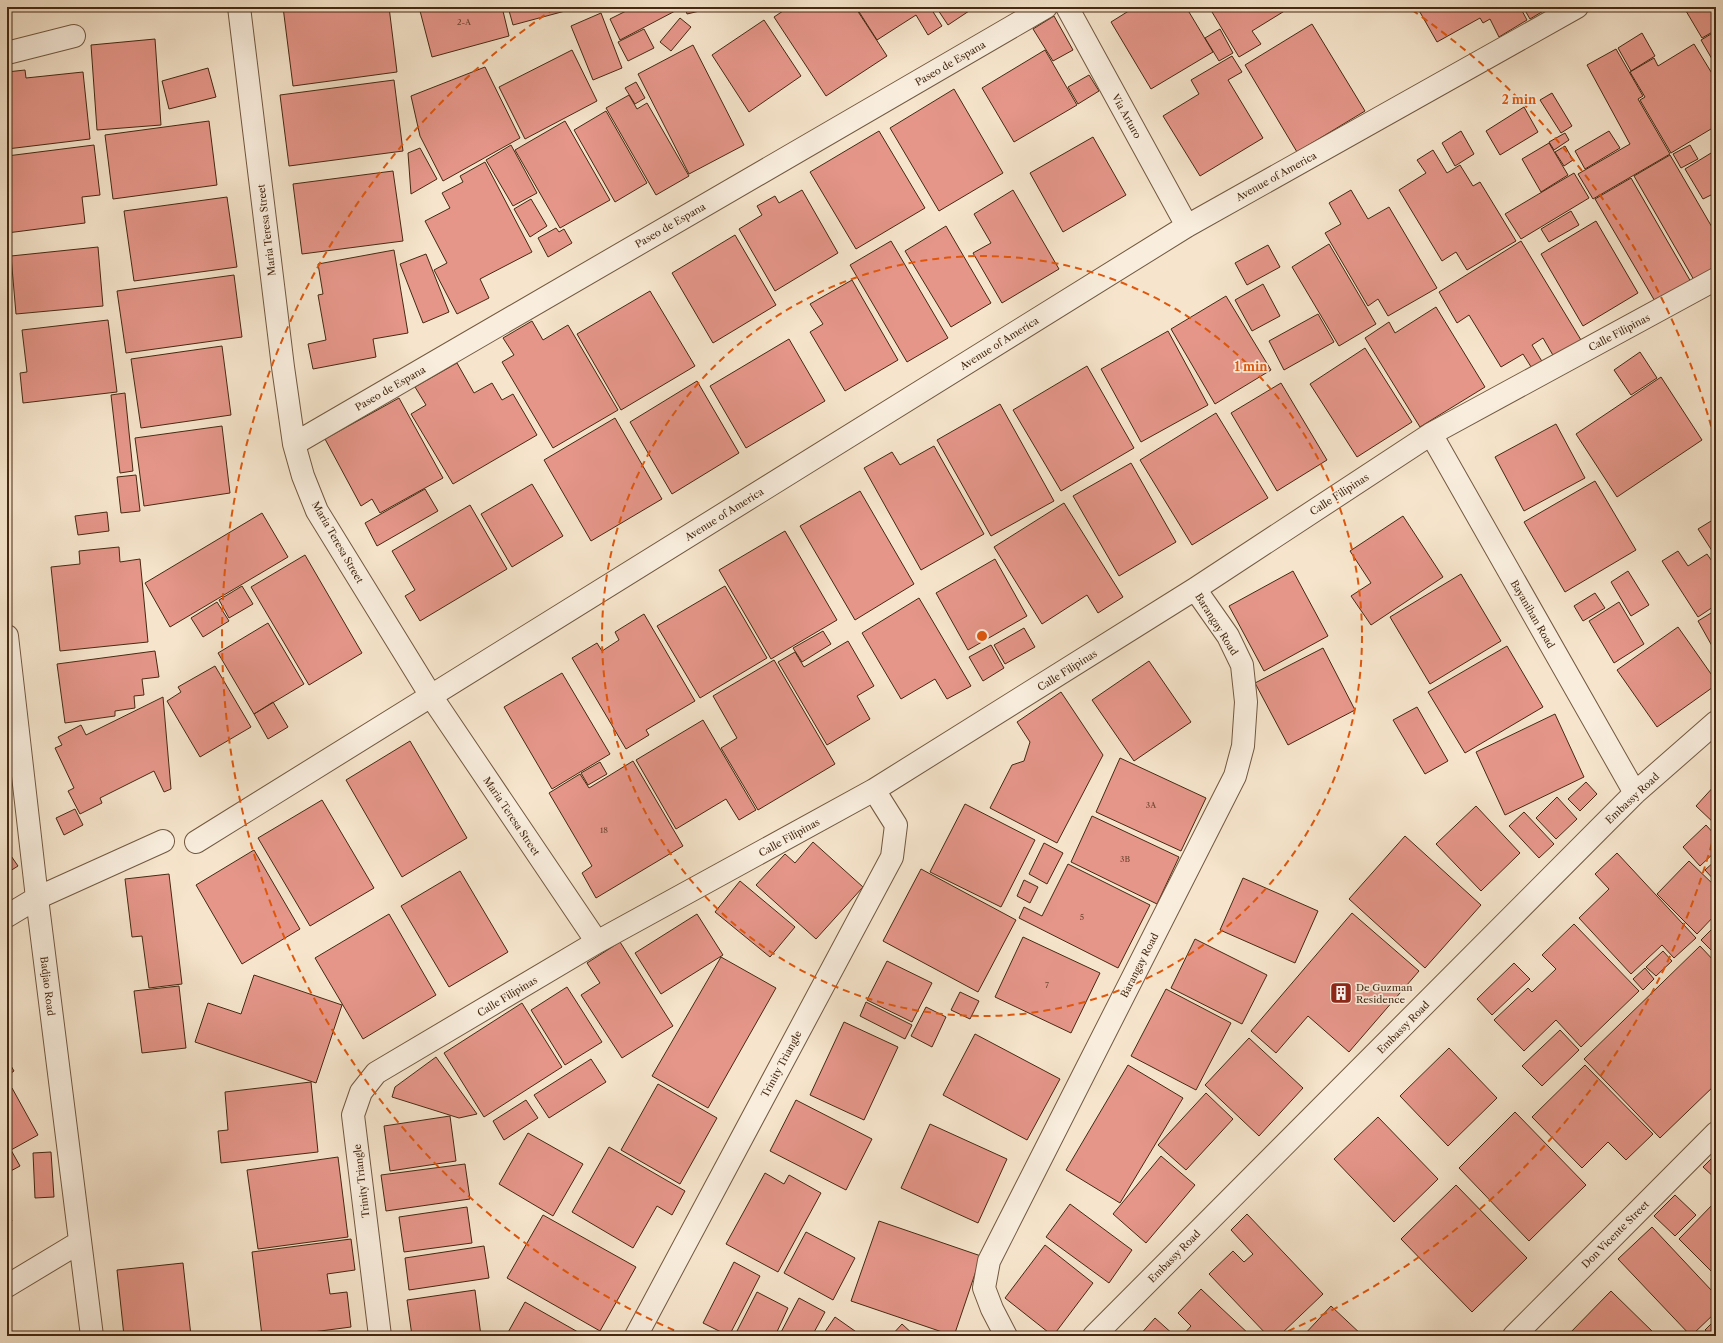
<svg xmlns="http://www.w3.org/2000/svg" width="1723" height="1343" font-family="'Libre Caslon Text',serif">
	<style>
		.building { fill: #e59689; stroke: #462912 }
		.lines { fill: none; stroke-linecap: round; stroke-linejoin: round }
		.minor-casing { stroke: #725840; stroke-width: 24 }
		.minor { stroke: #f9eede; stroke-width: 22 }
		.ring { fill: none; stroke: #e0570c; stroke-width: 2; stroke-dasharray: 7 5 }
		.labels { text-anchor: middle; stroke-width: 3.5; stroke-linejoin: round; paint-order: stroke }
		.number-label { font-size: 8px; fill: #6e4430 }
		.street-label { font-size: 10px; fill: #462912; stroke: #f9eede }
		.poi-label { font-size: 10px; fill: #462912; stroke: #f9eede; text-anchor: start }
		.centre { fill: #e0570c; stroke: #f9eede; stroke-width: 2 }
		.ring-label { font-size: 12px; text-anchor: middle; font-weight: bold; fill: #e0570c; stroke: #f9eede; stroke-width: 3.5; stroke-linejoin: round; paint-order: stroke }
	</style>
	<rect width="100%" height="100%" fill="#f6e5cc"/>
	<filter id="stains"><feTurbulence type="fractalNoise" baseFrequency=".005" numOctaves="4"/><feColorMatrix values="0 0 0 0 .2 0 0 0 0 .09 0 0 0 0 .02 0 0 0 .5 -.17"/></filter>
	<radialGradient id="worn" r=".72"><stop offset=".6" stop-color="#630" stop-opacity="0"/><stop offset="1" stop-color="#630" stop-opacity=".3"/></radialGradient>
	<path class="building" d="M283,7h106l8,65 -104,14z
		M419,7h83l7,29 -77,21z
		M508,7h72l-67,18z
		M634,7h41l2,3 -57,30 -10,-21z
		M685,7h31l-29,7z
		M789,7h66l32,49 -61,40 -52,-79z
		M856,7h74l12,19 -14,9 -12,-20 -39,25z
		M936,7h39l-27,18z
		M1135,7h51l27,45 -62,37 -40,-67z
		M1209,7h82l-39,24 9,13 -22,13z
		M1417,7h103l7,13 -28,17 -9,-18 -7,4 -3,-5 -43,24z
		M1523,7h27l-20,12z
		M1692,7h22l2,3v20l-14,8 -16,-27z
		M601,13l21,55 -29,12 -22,-54z
		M1054,16l19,34 -20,11 -20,-32z
		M680,18l11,9 -20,24 -11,-9z
		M764,20l37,56 -52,36 -37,-57z
		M1312,24l53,87 -68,41 -52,-87z
		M644,29l10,19 -26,13 -10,-19z
		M1220,29l13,24 -14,8 -14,-23z
		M1716,31v35l-15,-26z
		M1642,33l13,23 -24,15 -13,-23z
		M155,39l6,86 -64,5 -6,-85z
		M1694,44l22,36v46l-45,27 -31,-53 5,-3 -15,-25 24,-14 4,8z
		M693,45l51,100 -55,29 -51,-100z
		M1616,49l27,47 -5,3 32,55 -77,45 -15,-25 52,-30 -43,-79z
		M572,50l25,51 -72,38 -26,-52z
		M1045,50l32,55 -63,37 -32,-54z
		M1232,56l10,16 -14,8 35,58 -63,38 -37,-60 36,-22 -8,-14z
		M485,67l35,71 -77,43 -23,-45 -9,-40z
		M208,68l8,29 -47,12 -7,-28z
		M25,70l1,8 57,-6 7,67 -83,10v-77z
		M1089,75l10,16 -21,13 -10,-17z
		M394,80l9,71 -114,15 -9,-71z
		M636,82l9,16 -10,6 -10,-16z
		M954,89l49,84 -64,38 -49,-83z
		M1552,93l20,33 -11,7 -21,-33z
		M629,95l8,14 10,-6 42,73 -33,19 -50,-87z
		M1524,107l14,25 -38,23 -14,-24z
		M606,111l41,72 -32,19 -41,-72z
		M209,121l8,64 -104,14 -8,-64z
		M565,121l45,79 -50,28 -45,-78z
		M879,131l46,77 -69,41 -46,-77z
		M1461,131l13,23 -19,12 -13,-23z
		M1609,131l11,17 -35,21 -10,-18z
		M1565,133l4,7 -15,10 -5,-8z
		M1093,137l33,58 -63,37 -33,-59z
		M1549,143l19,32 -27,17 -19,-33z
		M94,145l6,50 -18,2 3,26 -78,10v-77z
		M511,145l26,48 -24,13 -27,-46z
		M1690,145l8,14 -17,9 -8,-14z
		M1565,146l8,14 -9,6 -9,-14z
		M420,148l17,31 -26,15 -3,-41z
		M1433,150l14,23 13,-8 13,21 7,-4 36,59 -49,29 -11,-18 -14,9 -43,-71 27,-17 -9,-13z
		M1716,150v52l-5,-7 -8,4 -18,-30z
		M1670,155l46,79v34l-22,12 -60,-104z
		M485,162l47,90 -52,27 9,19 -32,16 -23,-44 13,-7 -22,-42 25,-13 -8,-15 21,-11 -3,-6z
		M393,171l10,70 -101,13 -9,-70z
		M1574,173l15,25 -68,41 -16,-25z
		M1631,178l60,104 -35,21 -61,-104z
		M802,190l36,63 -63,38 -36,-62 23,-14 -5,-9 18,-10 4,7z
		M1013,190l46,79 -57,34 -29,-50 18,-10 -17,-29z
		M1351,190l17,29 21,-12 48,81 -49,28 -10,-17 -10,7 -43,-73 16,-9 -12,-21z
		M227,197l10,70 -103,14 -10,-70z
		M531,199l16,27 -17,11 -16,-28z
		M1571,211l8,14 -30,17 -8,-13z
		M1596,221l42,72 -55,33 -42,-72z
		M946,226l45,77 -40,24 -46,-76z
		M556,228l3,4 5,-3 8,14 -24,14 -10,-19z
		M735,235l41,70 -63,38 -41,-70z
		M891,241l57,97 -41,24 -57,-97z
		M1521,241l60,99 -27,17 -11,-19 -11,7 11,18 -10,7 -10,-16 -22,13 -32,-52 -12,8 -18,-31z
		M1329,244l47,80 -37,22 -47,-79z
		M1268,245l12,22 -33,18 -12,-22z
		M98,247l5,59 -87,8 -5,-58z
		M394,250l14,83 -35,6 3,18 -63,12 -5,-25 18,-4 -8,-45 5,-1 -5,-30z
		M426,254l23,58 -26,11 -23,-59z
		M234,275l8,62 -116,16 -9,-62z
		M852,280l46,80 -53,31 -35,-59 13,-8 -13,-20z
		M1263,284l17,32 -28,15 -17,-31z
		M650,291l45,75 -74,44 -44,-76z
		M1226,296l45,74 -56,34 -44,-75z
		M1436,307l49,80 -65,40 -55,-89 24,-16 6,11z
		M1318,314l16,28 -50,28 -15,-29z
		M108,320l9,72 -94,11 -3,-30 7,-1 -5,-42z
		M532,321l11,19 25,-15 50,85 -65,38 -51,-86 12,-7 -11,-17z
		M1168,331l40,74 -67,37 -40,-73z
		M789,339l36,62 -79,47 -36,-62z
		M222,346l9,69 -90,13 -10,-69z
		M1365,348l47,74 -55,35 -47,-73z
		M1640,352l17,26 -26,17 -17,-25z
		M457,363l17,30 18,-10 10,17 11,-6 24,41 -84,49 -42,-70 15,-9 -11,-18z
		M1087,366l47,82 -73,43 -48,-81z
		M1661,377l41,63 -85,57 -41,-63z
		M697,381l42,72 -67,41 -42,-72z
		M1281,383l46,77 -50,31 -46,-78z
		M125,393l8,78 -13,2 -9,-78z
		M399,398l44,80 -63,35 -8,-14 -11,7 -36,-67z
		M1000,404l54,97 -63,35 -54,-96z
		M1216,413l52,85 -76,47 -52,-85z
		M615,418l47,81 -71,42 -47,-81z
		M1556,424l29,54 -61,33 -29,-54z
		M222,426l8,67 -86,13 -9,-68z
		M934,446l50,88 -63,36 -57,-102 28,-16 8,13z
		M1131,463l45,79 -57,34 -46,-80z
		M136,475l4,36 -19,2 -4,-36z
		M1595,481l41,69 -71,42 -41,-70z
		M532,484l31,52 -51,31 -31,-53z
		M425,489l13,22 -61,35 -12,-23z
		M860,491l54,93 -59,36 -55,-94z
		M1064,503l59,94 -25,16 -11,-18 -45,29 -48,-77z
		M470,505l37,64 -87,52 -15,-25 10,-6 -23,-39z
		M107,512l2,19 -31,4 -3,-19z
		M262,513l26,44 -118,70 -25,-44z
		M1403,516l40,61 -72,48 -20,-29 20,-13 -21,-32z
		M1716,518v39l-18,-28z
		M785,531l52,89 -66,39 -52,-89z
		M119,547l1,15 20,-3 8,83 -88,9 -9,-84 29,-3 -1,-13z
		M1678,551l10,15 19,-12 9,13v38l-18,12 -36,-56z
		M305,555l57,98 -53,32 -58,-98z
		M995,559l32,57 -59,34 -32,-57z
		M1293,571l35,65 -64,35 -35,-65z
		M1628,571l21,34 -18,11 -20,-34z
		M1461,574l40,67 -71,43 -40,-67z
		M242,586l11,18 -24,14 -10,-18z
		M725,586l42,72 -67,40 -43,-72z
		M1595,593l10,15 -22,13 -9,-15z
		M919,598l52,88 -24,13 -12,-20 -34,20 -39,-66z
		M217,602l12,19 -26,16 -12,-19z
		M1619,602l25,42 -30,19 -25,-42z
		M1716,610v43l-18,-32z
		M644,614l51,87 -49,29 3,5 -23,14 -54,-91 25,-15 5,8 17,-11 -4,-8z
		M268,623l36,61 -50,30 -36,-61z
		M1678,627l38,54v4l-59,42 -40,-57z
		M1024,628l11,19 -30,17 -11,-19z
		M823,631l8,13 -29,18 -9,-14z
		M848,641l26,45 -17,10 13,23 -43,26 -49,-83 17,-10 9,15z
		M991,645l13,23 -21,13 -14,-24z
		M1507,646l36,61 -78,46 -37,-61z
		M1323,648l32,62 -67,35 -33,-62z
		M155,651l4,26 -17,2 2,16 -10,1 1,12 -20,3v5l-50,7 -8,-59z
		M774,660l61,104 -77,46 -37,-62 16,-10 -24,-42z
		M1149,661l42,61 -57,39 -42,-61z
		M215,666l36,61 -51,30 -33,-56 14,-9 -3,-5z
		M562,673l48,81 -58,35 -48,-82z
		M1061,692l42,63 -46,88 -67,-35 22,-43 12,-4 6,-19 -13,-20z
		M163,697l8,92 -7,3 -10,-21 -54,27 2,5 -22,11 -12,-23 6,-3 -19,-40 7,-3 -4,-8 23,-12 5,10z
		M273,702l15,25 -20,12 -14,-25z
		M1417,707l31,54 -23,13 -32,-54z
		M1555,714l29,63 -79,38 -29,-63z
		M703,720l53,90 -17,10 -13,-21 -50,30 -40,-69z
		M410,741l57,97 -65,39 -56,-97z
		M1120,758l86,40 -25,53 -85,-39z
		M633,761l50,85 -87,52 -14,-25 10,-7 -43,-73 31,-19 9,14z
		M600,762l7,12 -19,11 -7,-12z
		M1586,782l11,12 -17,17 -12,-12z
		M1716,784v41l-20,-19z
		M1557,797l20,22 -21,20 -20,-21z
		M322,800l52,88 -64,38 -52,-88z
		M965,804l70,36 -34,67 -71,-35z
		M1476,806l44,47 -39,38 -45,-47z
		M7,807l4,5 -4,3z
		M75,809l8,16 -19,10 -8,-17z
		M1524,812l30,32 -15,14 -30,-32z
		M1092,816l87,41 -22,47 -86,-42z
		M1706,825l10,11v15l-16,15 -17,-19z
		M1405,836l76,69 -56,63 -76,-69z
		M813,842l50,45 -47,52 -60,-54 29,-31 10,9z
		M1044,843l19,10 -16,31 -18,-10z
		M7,850l11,16 -11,7z
		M254,850l46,79 -58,35 -46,-79z
		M1617,853l79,85 -22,20 -12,-13 -31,29 -52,-56 30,-29 -14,-15z
		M1716,860v22l-11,-12z
		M1689,861l27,26v27l-19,20 -40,-40z
		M1068,864l82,41 -32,63 -99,-50 5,-11 18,9z
		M921,869l95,51 -38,72 -95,-51z
		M460,871l48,81 -59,35 -48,-81z
		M169,874l13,110 -33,4 -7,-52 -10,1 -7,-58z
		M1243,878l75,33 -23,52 -75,-33z
		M1024,880l14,7 -8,16 -13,-7z
		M740,881l55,46 -25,30 -55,-45z
		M1352,913l67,58 -70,81 -41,-36 -32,37 -25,-22z
		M389,914l47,81 -73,44 -48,-81z
		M697,914l26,41 -62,39 -26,-41z
		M1574,924l65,67 -58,56 -25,-27 -32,31 -30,-31 34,-32 4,4 24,-23 -14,-14z
		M1716,925v30l-15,-15z
		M1023,937l77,36 -29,60 -76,-36z
		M1195,939l72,36 -25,49 -71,-36z
		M620,942l53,84 -51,32 -41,-63 19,-12 -13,-20z
		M1700,946l16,17v121l-56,54 -76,-79z
		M1663,951l9,10 -16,15 -10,-9z
		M721,957l55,31 -68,120 -56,-32z
		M887,961l45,22 -20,39 -45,-22z
		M1514,963l16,16 -38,36 -15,-16z
		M1645,968l9,11 -11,11 -10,-11z
		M254,975l88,30 -26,78 -121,-41 13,-39 33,11z
		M179,986l7,62 -44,5 -8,-62z
		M567,987l35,55 -37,23 -34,-55z
		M1166,989l65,34 -35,67 -65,-34z
		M960,992l19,9 -9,18 -19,-9z
		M866,1002l46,23 -7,14 -45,-23z
		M522,1003l40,64 -78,50 -40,-64z
		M926,1007l20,10 -14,30 -21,-11z
		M844,1022l54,25 -34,73 -54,-25z
		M1560,1030l19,20 -37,36 -20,-20z
		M975,1034l85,45 -33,61 -84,-45z
		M1249,1038l54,50 -44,48 -54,-51z
		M1449,1048l48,50 -49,48 -48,-50z
		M436,1057l41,57 -18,4 -67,-21 3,-10z
		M7,1059l7,12 -7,5z
		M591,1059l15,23 -57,36 -15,-23z
		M1128,1065l55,33 -63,105 -54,-33z
		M1585,1065l68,69 -27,26 -18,-18 -26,26 -50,-51z
		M311,1082l7,70 -97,11 -3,-32 10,-1 -3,-38z
		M658,1084l59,34 -37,66 -59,-34z
		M12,1088l26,47 -27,15 9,16 -13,7v-82z
		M1206,1093l27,26 -47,51 -28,-25z
		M526,1100l12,18 -34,22 -11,-19z
		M796,1100l76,39 -26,51 -76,-39z
		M1515,1112l71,73 -57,56 -70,-73z
		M450,1116l6,45 -66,10 -6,-45z
		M1378,1117l60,62 -44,43 -60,-63z
		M930,1124l77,35 -29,64 -77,-35z
		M528,1133l55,31 -30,52 -54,-32z
		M609,1147l76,44 -13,24 -15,-9 -24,42 -61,-36z
		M51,1152l3,45 -19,1 -2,-45z
		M1716,1154v25l-13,-12z
		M1161,1156l34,29 -49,58 -33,-29z
		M338,1157l10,80 -90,12 -11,-79z
		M465,1164l5,35 -84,12 -5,-36z
		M765,1173l19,11 5,-9 32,18 -43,79 -52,-28z
		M1456,1185l71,73 -55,54 -71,-73z
		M1675,1195l21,20 -21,21 -21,-20z
		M1715,1202l1,1v73l-37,-37z
		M1070,1204l62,46 -23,33 -63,-46z
		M467,1207l5,36 -68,9 -5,-35z
		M7,1213l5,8 -5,3z
		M1247,1214l76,80 -44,42h-11l-59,-62 24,-23 11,11 9,-8 -22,-24z
		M543,1215l93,52 -36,64 -93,-53z
		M879,1221l102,35 -27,80 -103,-35z
		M1652,1227l60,64 4,-3v24l-25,24 -73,-77z
		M806,1232l49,26 -22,42 -49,-27z
		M351,1239l4,31 -28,4 3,20 17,-2 4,35 -69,9h-20l-10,-84z
		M1045,1245l48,38 -40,53 -48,-38z
		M484,1246l5,32 -80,12 -4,-32z
		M734,1262l26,14 -31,60 -26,-13z
		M183,1263l8,73h-67l-7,-66z
		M1201,1289l18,17 32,30h-69l9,-10 -13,-13z
		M475,1290l6,46h-69l-5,-36z
		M1611,1291l46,45h-90z
		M757,1292l31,16 -13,28h-28l-10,-5z
		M799,1298l26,14 -13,24h-33z
		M525,1302l60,34h-79z
		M1331,1306l32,30h-60z
		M835,1317l27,19h-40z
		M1155,1318l20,18h-36z
		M1716,1319v17h-4l-7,-6z
		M902,1324l13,12h-24z
		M338,1332v4h-35z
		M688,1332l7,4h-9z"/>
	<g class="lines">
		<g class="minor-casing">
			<path id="minor" d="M239,7l44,360 11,77 9,32 14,35 114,185 166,246
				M1067,7l120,219
				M7,53l67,-17
				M1431,434l204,359
				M294,444l752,-437
				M7,636l30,262 55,438
				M196,842l991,-616 390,-219
				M7,916l30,-18 126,-57
				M7,1286l73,-44
				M380,1336l-27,-221 8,-23 15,-19 221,-131 277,-152 321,-201 236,-155 285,-155
				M636,1336l256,-479 4,-32 -22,-35
				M1006,1336l-14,-27 -8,-21 5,-27 246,-485 8,-30 3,-44 -4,-37 -14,-29 -33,-47
				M1094,1336l541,-543 81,-71
				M1514,1336l202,-203"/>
		</g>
		<use href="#minor" class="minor"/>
	</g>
	<g class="ring">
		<circle cx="982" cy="636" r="380"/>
		<path d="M1715 832A759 759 0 0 1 1279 1335M685 1335A759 759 0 0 1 552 10M1412 10A759 759 0 0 1 1715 440"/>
	</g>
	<defs>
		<g id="building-square" transform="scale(1.15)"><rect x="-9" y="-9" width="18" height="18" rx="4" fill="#8f2418" stroke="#f9eede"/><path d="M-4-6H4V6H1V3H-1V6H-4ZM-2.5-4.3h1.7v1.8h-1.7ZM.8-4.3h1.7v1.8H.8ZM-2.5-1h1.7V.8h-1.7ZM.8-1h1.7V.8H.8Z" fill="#fff"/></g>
	</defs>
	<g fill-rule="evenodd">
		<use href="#building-square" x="1341" y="993"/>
	</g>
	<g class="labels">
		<g class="number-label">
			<text x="464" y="25">2-A</text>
			<text x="1151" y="808">3A</text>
			<text x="604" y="833">18</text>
			<text x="1125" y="862">3B</text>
			<text x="1082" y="920">5</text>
			<text x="1047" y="988">7</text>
		</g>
		<g class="street-label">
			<text transform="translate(950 63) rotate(-30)" y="4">Paseo de Espana</text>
			<text transform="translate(1127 116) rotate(61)" y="4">Via Arturo</text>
			<text transform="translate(1276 176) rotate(-29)" y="4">Avenue of America</text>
			<text transform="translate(670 225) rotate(-30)" y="4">Paseo de Espana</text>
			<text transform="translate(266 230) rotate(-97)" y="4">Maria Teresa Street</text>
			<text transform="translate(1619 332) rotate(-28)" y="4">Calle Filipinas</text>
			<text transform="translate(999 343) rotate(-32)" y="4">Avenue of America</text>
			<text transform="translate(390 388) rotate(-30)" y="4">Paseo de Espana</text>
			<text transform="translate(1339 494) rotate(-33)" y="4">Calle Filipinas</text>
			<text transform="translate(724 514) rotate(-32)" y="4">Avenue of America</text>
			<text transform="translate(338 542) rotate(60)" y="4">Maria Teresa Street</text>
			<text transform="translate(1533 614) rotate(60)" y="4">Bayanihan Road</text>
			<text transform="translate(1217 624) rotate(58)" y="4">Barangay Road</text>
			<text transform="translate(1067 670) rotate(-32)" y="4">Calle Filipinas</text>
			<text transform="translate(1632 798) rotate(-43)" y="4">Embassy Road</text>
			<text transform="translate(512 816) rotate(56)" y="4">Maria Teresa Street</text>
			<text transform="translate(789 837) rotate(-29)" y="4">Calle Filipinas</text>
			<text transform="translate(1139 965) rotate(-63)" y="4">Barangay Road</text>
			<text transform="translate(48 986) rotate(83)" y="4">Badjao Road</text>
			<text transform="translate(507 996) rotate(-31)" y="4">Calle Filipinas</text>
			<text transform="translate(1403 1027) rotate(-45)" y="4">Embassy Road</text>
			<text transform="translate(781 1064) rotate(-62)" y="4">Trinity Triangle</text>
			<text transform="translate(361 1181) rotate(-97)" y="4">Trinity Triangle</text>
			<text transform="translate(1615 1234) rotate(-45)" y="4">Don Vicente Street</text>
			<text transform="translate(1174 1256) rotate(-45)" y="4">Embassy Road</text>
		</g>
		<g class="poi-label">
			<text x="1356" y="991">De Guzman<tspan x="1356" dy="12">Residence</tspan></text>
		</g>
	</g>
	<circle cx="982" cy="636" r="6" class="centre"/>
	<g class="ring-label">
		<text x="1519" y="104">2 min</text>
		<text x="1251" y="371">1 min</text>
	</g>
	<rect width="1723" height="1343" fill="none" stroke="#f6e5cc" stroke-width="24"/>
	<rect x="8" y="8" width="1707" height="1327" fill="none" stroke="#462912" stroke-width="2"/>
	<rect x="12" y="12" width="1699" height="1319" fill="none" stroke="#462912"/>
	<rect width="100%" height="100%" filter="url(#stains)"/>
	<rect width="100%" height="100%" fill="url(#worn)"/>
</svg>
